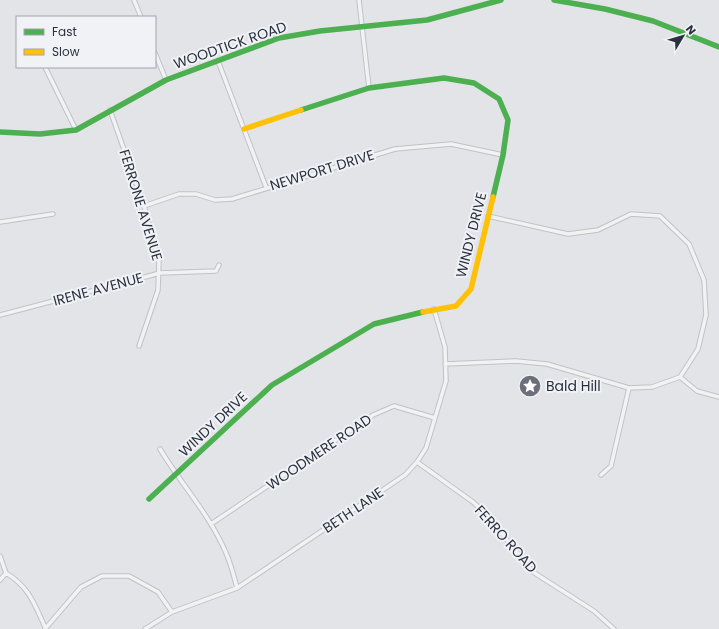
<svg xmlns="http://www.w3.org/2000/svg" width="719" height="629" font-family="Poppins,sans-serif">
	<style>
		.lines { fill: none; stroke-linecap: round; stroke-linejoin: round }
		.street-casing { stroke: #c1c2c5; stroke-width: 5.5 }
		.street { stroke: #f1f2f4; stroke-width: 3.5 }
		.fast { stroke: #4caf50; stroke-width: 5.5 }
		.slow { stroke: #ffc107; stroke-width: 5.5 }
		.labels { text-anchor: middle; stroke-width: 4; stroke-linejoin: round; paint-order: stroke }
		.street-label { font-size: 14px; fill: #2b303e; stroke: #f0f2f6 }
		.poi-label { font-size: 14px; fill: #2b303e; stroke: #f0f2f6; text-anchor: start }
	</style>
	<rect width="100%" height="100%" fill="#e2e4e7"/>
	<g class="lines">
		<g class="street-casing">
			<path id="street" d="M134,0l7,17
				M359,0l10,88
				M155,53l11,27
				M218,61l48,126
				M45,67l31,63
				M110,110l34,96 15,54 -1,30 -19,56
				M144,206l35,-12h17l19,6 17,-1 163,-50 56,-5 52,11
				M0,222l53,-8
				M0,315l160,-42 56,-2 3,-6
				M445,364l71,-3 31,3 82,24 23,-1 28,-10 18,-28 8,-34 -2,-35 -15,-36 -29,-28 -29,-2 -33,16 -30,4 -80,-18
				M680,377l17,14 22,6
				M160,449c21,35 50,66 66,104 5,11 8,23 11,35
				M417,462l56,40 13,12 47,58 61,39 20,18
				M601,475l10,-9 18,-78
				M211,524l162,-109 21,-9 41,12
				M0,556l6,17c23,14 28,30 39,54
				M0,580l6,-7
				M45,629l36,-42 21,-11h27l29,16 14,20
				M145,629l27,-17 65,-24 168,-113 12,-13 9,-14 20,-67 -1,-34 -11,-38"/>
		</g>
		<use href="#street" class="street"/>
		<path class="fast" d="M554,0l51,9 48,12 66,26
			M301,110l68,-22 75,-10 30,5 25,16 9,21 -5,35 -10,42
			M0,132l40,2 36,-4 90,-50 113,-42 41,-7 107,-11 74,-20
			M149,499l123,-114 102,-61 49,-12"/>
		<path class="slow" d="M244,129l57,-19
			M423,312l33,-6 15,-17 22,-92"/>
	</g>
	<defs>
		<g id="sight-disc" transform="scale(1.15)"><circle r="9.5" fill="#6b6f79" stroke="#f0f2f6"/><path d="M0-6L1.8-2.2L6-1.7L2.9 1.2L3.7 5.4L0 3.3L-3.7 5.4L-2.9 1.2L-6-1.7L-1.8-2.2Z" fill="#fff"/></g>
	</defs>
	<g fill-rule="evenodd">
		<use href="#sight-disc" x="530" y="386"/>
	</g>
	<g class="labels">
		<g class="street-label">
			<text transform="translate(230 45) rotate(-19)" y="5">WOODTICK ROAD</text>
			<text transform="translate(322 170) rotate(-17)" y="5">NEWPORT DRIVE</text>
			<text transform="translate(141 205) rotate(73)" y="5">FERRONE AVENUE</text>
			<text transform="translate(471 235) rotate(-76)" y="5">WINDY DRIVE</text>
			<text transform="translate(98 289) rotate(-15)" y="5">IRENE AVENUE</text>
			<text transform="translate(213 424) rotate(-43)" y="5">WINDY DRIVE</text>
			<text transform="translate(319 452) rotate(-34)" y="5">WOODMERE ROAD</text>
			<text transform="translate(353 510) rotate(-34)" y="5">BETH LANE</text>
			<text transform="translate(506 539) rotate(48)" y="5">FERRO ROAD</text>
		</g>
		<g class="poi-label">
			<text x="546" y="391">Bald Hill</text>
		</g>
	</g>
	<rect x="16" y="16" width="140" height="52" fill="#f0f2f6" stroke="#a1a4ac"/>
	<rect x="24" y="29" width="20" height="6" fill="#4caf50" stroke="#a1a4ac"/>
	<text x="52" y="36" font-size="12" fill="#2b303e">Fast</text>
	<rect x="24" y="49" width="20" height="6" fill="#ffc107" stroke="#a1a4ac"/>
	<text x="52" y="56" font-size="12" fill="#2b303e">Slow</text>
	<g transform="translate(683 36) rotate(52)" stroke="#f0f2f6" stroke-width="3" paint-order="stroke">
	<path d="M0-3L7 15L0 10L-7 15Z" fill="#2b303e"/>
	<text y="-6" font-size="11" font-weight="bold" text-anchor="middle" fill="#2b303e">N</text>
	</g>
</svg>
